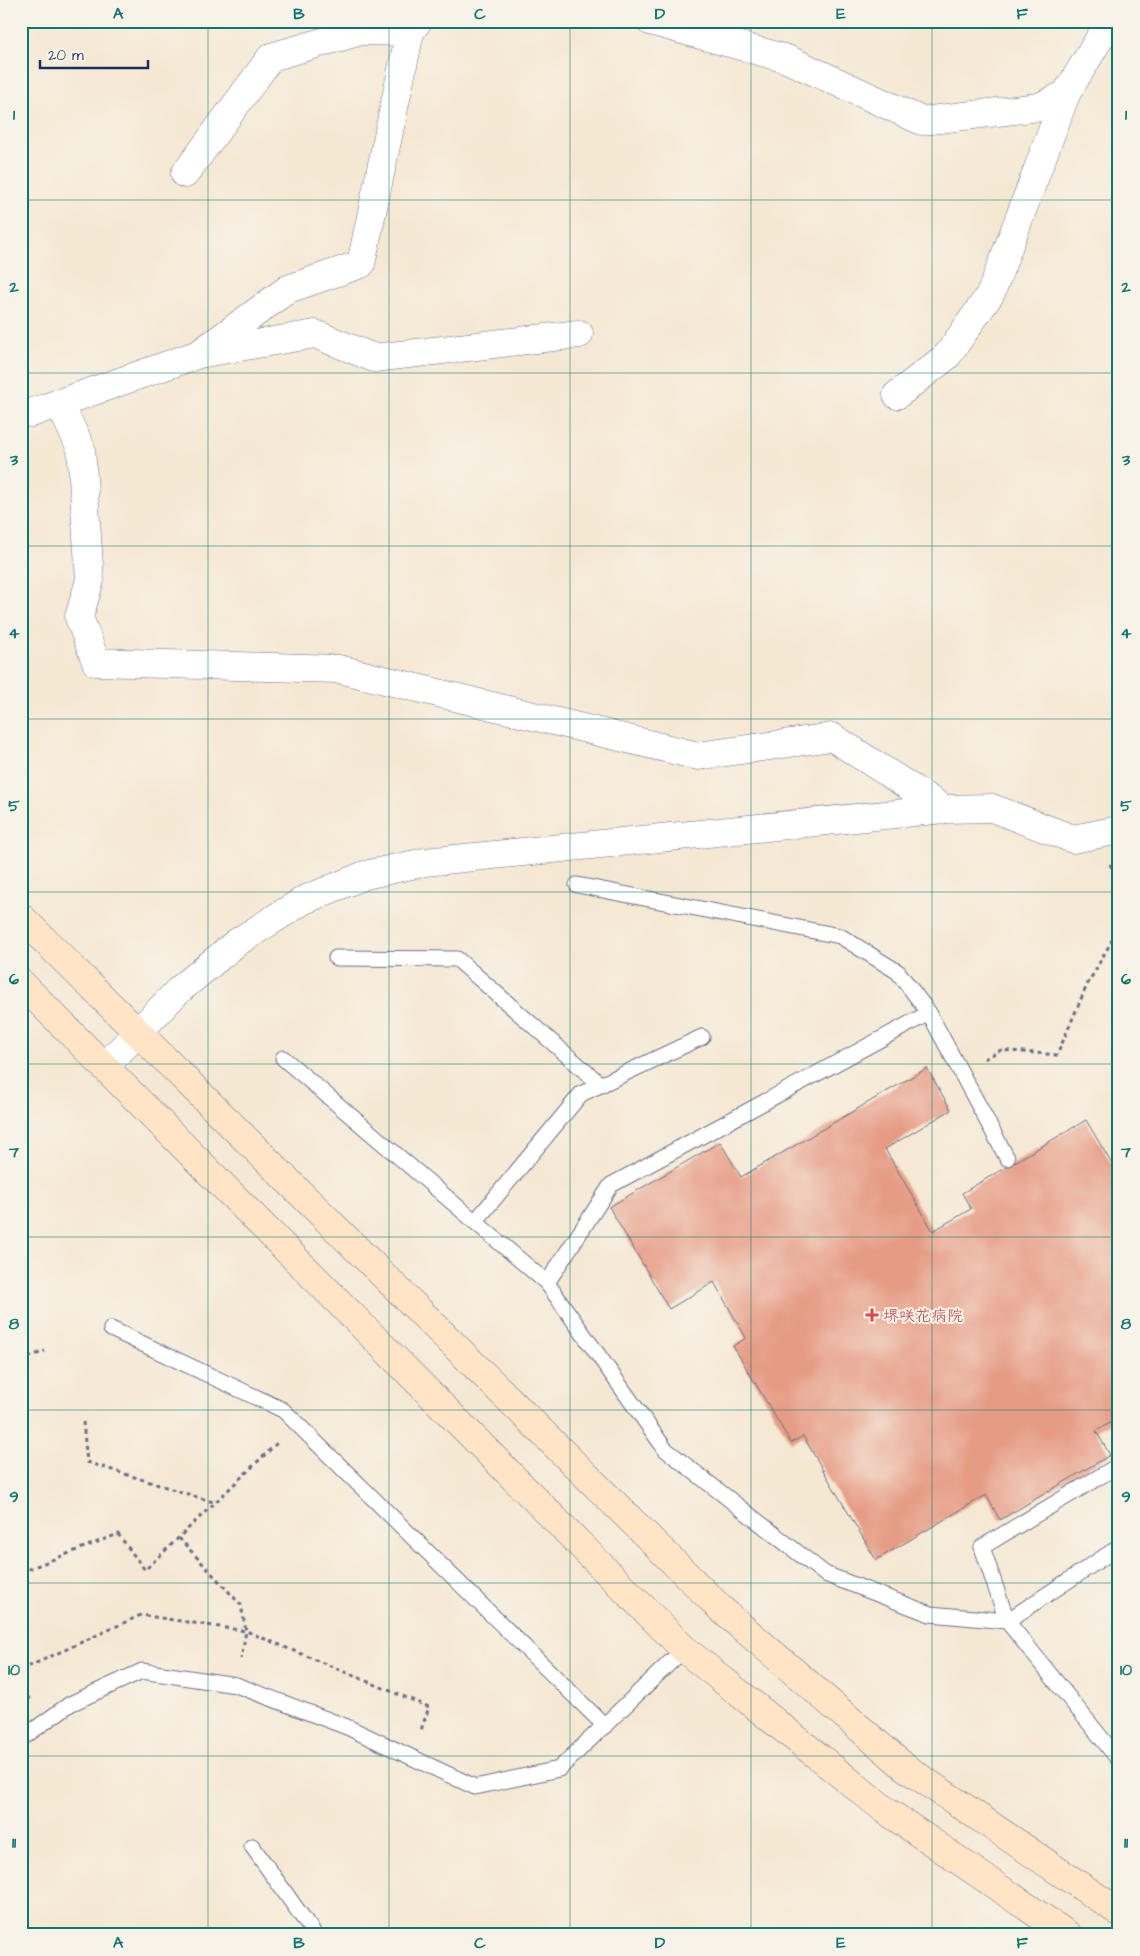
<svg xmlns="http://www.w3.org/2000/svg" width="1140" height="1956" viewBox="0 0 1140 1956" font-family="'Architects Daughter','Klee One',sans-serif">
  <style>
    .building { fill: #e69b84 }
    .lines { fill: none; stroke-linecap: round; stroke-linejoin: round }
    .lane-casing { stroke: #677087; stroke-width: 17 }
    .street-casing { stroke: #677087; stroke-width: 29 }
    .secondary-casing { stroke: #677087; stroke-width: 29 }
    .path { stroke: #677087; stroke-width: 3; stroke-dasharray: 4 4; stroke-linecap: butt }
    .lane { stroke: #fff; stroke-width: 15 }
    .street { stroke: #fff; stroke-width: 28 }
    .secondary { stroke: #ffe4c6; stroke-width: 28 }
    .grid { fill: none; stroke: #0f766e; stroke-width: 1; stroke-opacity: 0.55 }
    .health-dot { fill: #e0444e; stroke: #f7f3e8; stroke-width: 2 }
    .labels { text-anchor: middle; stroke-width: 4; stroke-linejoin: round; paint-order: stroke }
    .health-label { font-size: 16px; fill: #be3a42; stroke: #f7f3e8; text-anchor: start }
    .neatline { fill: none; stroke: #0f766e; stroke-width: 2 }
    .grid-label { font-size: 16px; text-anchor: middle; font-weight: bold; fill: #0f766e }
  </style>
  <rect width="100%" height="100%" fill="#f7f3e8"/>
  <filter id="ink" filterUnits="userSpaceOnUse"><feTurbulence type="fractalNoise" baseFrequency=".02" numOctaves="2"/><feDisplacementMap in="SourceGraphic" scale="10" xChannelSelector="R" yChannelSelector="G"/><feConvolveMatrix kernelMatrix="1 2 1 2 8 2 1 2 1" color-interpolation-filters="sRGB"/></filter>
  <filter id="wash" filterUnits="userSpaceOnUse"><feTurbulence type="fractalNoise" baseFrequency=".0096" numOctaves="4" result="noise"/><feDisplacementMap in="SourceGraphic" scale="20" xChannelSelector="R" yChannelSelector="G"/><feGaussianBlur stdDeviation="1.12" result="paint"/><feColorMatrix in="noise" values="0 0 0 0 0 0 0 0 0 0 0 0 0 0 0 0 0 1.4 0 .05"/><feComposite in="paint" operator="in"/></filter>
  <g filter="url(#wash)">
    <rect width="100%" height="100%" fill="#f5e8d3"/>
    <g id="blocks">
      <polygon class="building" points="927,1068 951,1110 885,1149 933,1231 971,1209 962,1193 1086,1120 1119,1176 1119,1418 1096,1431 1110,1455 1000,1520 986,1495 876,1560 803,1436 791,1443 733,1346 746,1338 714,1282 669,1309 609,1207 720,1142 741,1177"/>
    </g>
  </g>
  <g filter="url(#ink)">
    <use href="#blocks" fill-opacity="0" stroke="#677087" stroke-width="1"/>
    <g class="lines">
      <g class="lane-casing">
        <g id="lane">
          <polyline points="577,885 840,936 898,972 929,1013 1007,1158"/>
          <polyline points="336,958 457,959 601,1085"/>
          <polyline points="283,1058 547,1283 665,1449 825,1574 930,1614 1007,1621 1119,1547"/>
          <polyline points="475,1222 581,1094 702,1037"/>
          <polyline points="547,1283 611,1185 929,1013"/>
          <polyline points="111,1329 283,1410 605,1726"/>
          <polyline points="1119,1465 982,1547 1007,1621 1119,1760"/>
          <polyline points="21,1739 70,1704 142,1671 236,1685 347,1727 475,1787 559,1769 684,1649"/>
          <polyline points="252,1846 313,1932 308,1935"/>
        </g>
      </g>
      <g class="street-casing">
        <g id="street">
          <polyline points="650,21 787,59 922,121 1039,107 1066,94 1110,21"/>
          <polyline points="185,174 271,57 361,31 410,32"/>
          <polyline points="205,353 315,334 374,358 579,334"/>
          <polyline points="897,395 947,356 991,293 1066,94"/>
          <polyline points="59,403 81,448 90,580 79,617 96,662 339,669 698,756 832,737 944,809"/>
          <polyline points="21,411 31,413 199,354 288,289 361,264 410,32 418,21"/>
          <polyline points="105,1066 178,991 236,943 304,900 365,875 425,862 944,809 992,808 1073,839 1119,830"/>
        </g>
      </g>
      <g class="secondary-casing">
        <g id="secondary">
          <polyline points="21,917 722,1610 906,1768 1119,1912"/>
          <polyline points="21,983 684,1649 885,1810 1068,1935"/>
        </g>
      </g>
      <g class="path">
        <polyline points="1110,864 1119,885"/>
        <polyline points="984,1059 1001,1050 1057,1055 1087,985 1119,928"/>
        <polyline points="21,1360 45,1351"/>
        <polyline points="83,1422 87,1462 216,1503"/>
        <polyline points="179,1538 241,1605 246,1631 241,1659"/>
        <polyline points="21,1572 118,1534 145,1570 278,1442"/>
        <polyline points="21,1670 141,1615 246,1631 429,1707 420,1733"/>
        <polyline points="21,1683 30,1700"/>
      </g>
      <use href="#lane" class="lane"/>
      <use href="#street" class="street"/>
      <use href="#secondary" class="secondary"/>
    </g>
  </g>
  <path class="grid" d="M208 21V1935M389 21V1935M570 21V1935M751 21V1935M932 21V1935M21 200H1119M21 373H1119M21 546H1119M21 719H1119M21 892H1119M21 1064H1119M21 1237H1119M21 1410H1119M21 1583H1119M21 1756H1119"/>
  <path class="health-dot" d="M869.5 1307.5h5v5h5v5h-5v5h-5v-5h-5v-5h5z"/>
  <g class="labels">
    <g class="health-label">
      <text x="883" y="1321">堺咲花病院</text>
    </g>
  </g>
  <rect width="1140" height="1956" fill="none" stroke="#f7f3e8" stroke-width="55"/>
  <path d="M40 60v8h108v-8" fill="none" stroke="#1b2f5e" stroke-width="2.5"/>
  <text x="48" y="60" font-size="15" fill="#1b2f5e" stroke="#f7f3e8" stroke-width="4" paint-order="stroke">20 m</text>
  <rect x="28" y="28" width="1084" height="1900" class="neatline"/>
  <g class="grid-label">
    <text x="118" y="19">A</text>
    <text x="299" y="19">B</text>
    <text x="480" y="19">C</text>
    <text x="660" y="19">D</text>
    <text x="841" y="19">E</text>
    <text x="1022" y="19">F</text>
    <text x="14" y="120">1</text>
    <text x="1126" y="120">1</text>
    <text x="14" y="292">2</text>
    <text x="1126" y="292">2</text>
    <text x="14" y="465">3</text>
    <text x="1126" y="465">3</text>
    <text x="14" y="638">4</text>
    <text x="1126" y="638">4</text>
    <text x="14" y="811">5</text>
    <text x="1126" y="811">5</text>
    <text x="14" y="984">6</text>
    <text x="1126" y="984">6</text>
    <text x="14" y="1157">7</text>
    <text x="1126" y="1157">7</text>
    <text x="14" y="1329">8</text>
    <text x="1126" y="1329">8</text>
    <text x="14" y="1502">9</text>
    <text x="1126" y="1502">9</text>
    <text x="14" y="1675">10</text>
    <text x="1126" y="1675">10</text>
    <text x="14" y="1848">11</text>
    <text x="1126" y="1848">11</text>
    <text x="118" y="1948">A</text>
    <text x="299" y="1948">B</text>
    <text x="480" y="1948">C</text>
    <text x="660" y="1948">D</text>
    <text x="841" y="1948">E</text>
    <text x="1022" y="1948">F</text>
  </g>
</svg>
